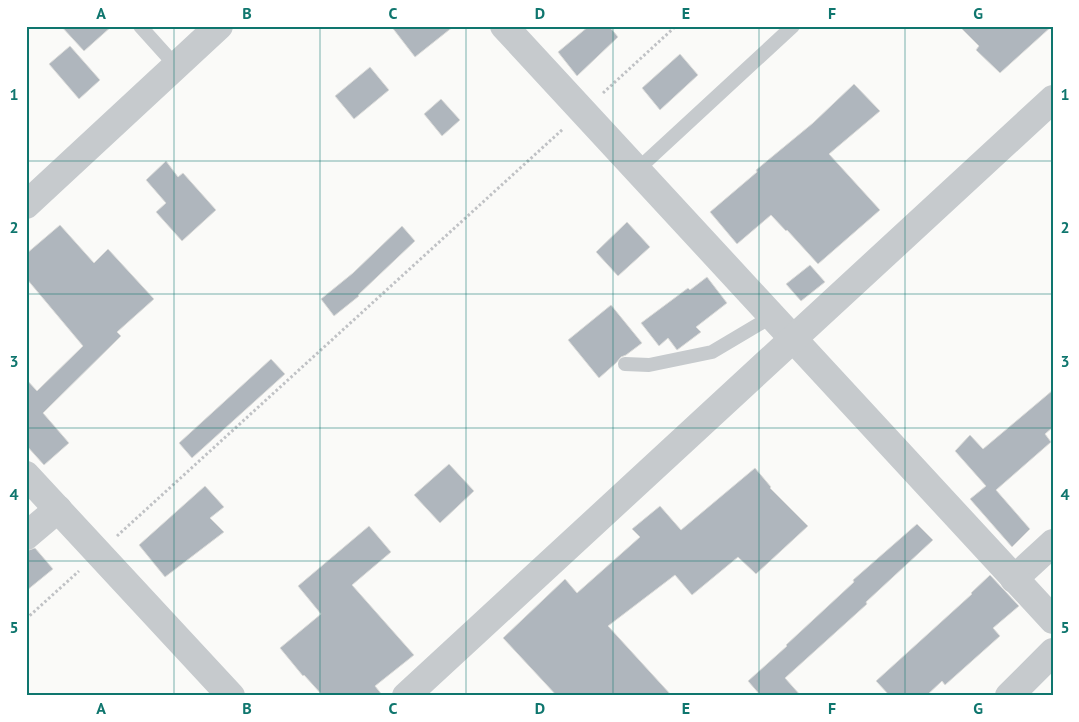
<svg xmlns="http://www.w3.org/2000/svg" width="1079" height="722" viewBox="0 0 1079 722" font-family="'PT Sans',sans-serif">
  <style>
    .building { fill: #afb6bd; stroke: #dcdcda }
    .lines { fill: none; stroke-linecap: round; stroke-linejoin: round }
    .path { stroke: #c0c2c5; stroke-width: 3; stroke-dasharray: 2.5 2.5; stroke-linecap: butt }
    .service { stroke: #c6cacd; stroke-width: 14 }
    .minor { stroke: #c6cacd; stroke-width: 28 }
    .tertiary { stroke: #c6cacd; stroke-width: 28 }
    .grid { fill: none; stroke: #0f766e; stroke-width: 1; stroke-opacity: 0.55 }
    .neatline { fill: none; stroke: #0f766e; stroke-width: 2 }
    .grid-label { font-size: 16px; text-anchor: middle; font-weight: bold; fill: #0f766e }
  </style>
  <rect width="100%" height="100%" fill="#fafaf8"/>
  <g class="building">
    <polygon points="61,26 112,26 84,51"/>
    <polygon points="391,26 454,26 415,57"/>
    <polygon points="589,26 609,26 618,37 577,76 558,52"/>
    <polygon points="959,26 1052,26 1000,73 976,50 979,46"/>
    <polygon points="70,46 100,80 79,99 49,64"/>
    <polygon points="680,54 698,75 660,110 642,88"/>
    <polygon points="370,67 389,90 354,119 335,96"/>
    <polygon points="854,84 880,111 829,154 880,210 818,264 787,230 786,231 771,215 737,244 710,212 757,172 756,170 813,123"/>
    <polygon points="441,99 460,120 442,136 424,114"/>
    <polygon points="166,161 178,177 183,173 216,210 182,241 156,212 166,203 146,180"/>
    <polygon points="627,222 650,247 618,276 596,252"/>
    <polygon points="60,225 94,263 108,249 154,299 117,332 121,336 43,413 69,443 44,465 26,445 26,379 37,391 83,346 26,278 26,254"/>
    <polygon points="402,226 415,241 358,295 359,296 334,316 321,299 353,273"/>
    <polygon points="810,265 825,282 801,301 786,284"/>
    <polygon points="707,277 727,303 696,327 701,332 677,350 668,338 659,346 641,323 688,288 690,290"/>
    <polygon points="611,305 642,343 626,355 621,357 616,363 599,378 568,340"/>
    <polygon points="271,359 285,374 192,458 179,443"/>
    <polygon points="1053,390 1053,427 1045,434 1051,442 996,490 1030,529 1012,547 970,499 986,486 955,451 970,435 983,449"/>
    <polygon points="449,464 474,491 440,523 414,495"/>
    <polygon points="755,468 771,487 770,488 808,526 756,574 738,557 692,595 675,575 608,626 672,696 557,696 503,638 565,579 577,593 640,537 632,529 660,506 681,530"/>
    <polygon points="205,486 224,507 210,518 224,532 165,577 139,545"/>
    <polygon points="917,524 933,540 866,602 867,604 785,678 801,696 761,696 748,681 787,646 786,645 854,582 853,580"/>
    <polygon points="369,526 391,552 352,585 414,655 375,686 383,696 323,696 304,675 303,676 280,648 321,614 298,586"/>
    <polygon points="35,548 53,569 26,591 26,551"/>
    <polygon points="990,575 1019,606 993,628 1000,636 945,685 942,681 926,696 890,696 876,681 972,594 971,593"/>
  </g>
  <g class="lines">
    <g class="path">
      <polyline points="603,93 676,26"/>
      <polyline points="117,536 563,129"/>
      <polyline points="26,619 79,571"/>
    </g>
    <g class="service">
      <polyline points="140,26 176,66"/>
      <polyline points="637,170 793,26"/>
      <polyline points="625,364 649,365 712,352 771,317"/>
    </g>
    <g class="minor">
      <polyline points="26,536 58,509"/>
      <polyline points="1014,579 1053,543"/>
      <polyline points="1009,696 1053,652"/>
    </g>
    <g class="tertiary">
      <polyline points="504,26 1053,620"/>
      <polyline points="26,205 219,26"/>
      <polyline points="26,475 231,696"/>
      <polyline points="406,696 1053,99"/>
    </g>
  </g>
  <path class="grid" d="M174 26V696M320 26V696M466 26V696M613 26V696M759 26V696M905 26V696M26 161H1053M26 294H1053M26 428H1053M26 561H1053"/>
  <rect width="1079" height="722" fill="none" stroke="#ffffff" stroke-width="55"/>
  <rect x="28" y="28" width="1024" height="666" class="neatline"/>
  <g class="grid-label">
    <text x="101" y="19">A</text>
    <text x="247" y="19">B</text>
    <text x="393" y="19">C</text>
    <text x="540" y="19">D</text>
    <text x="686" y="19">E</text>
    <text x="832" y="19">F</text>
    <text x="978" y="19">G</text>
    <text x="14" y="100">1</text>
    <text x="1065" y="100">1</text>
    <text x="14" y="233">2</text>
    <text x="1065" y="233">2</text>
    <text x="14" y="367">3</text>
    <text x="1065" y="367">3</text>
    <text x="14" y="500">4</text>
    <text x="1065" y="500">4</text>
    <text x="14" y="633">5</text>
    <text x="1065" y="633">5</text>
    <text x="101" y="714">A</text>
    <text x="247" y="714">B</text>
    <text x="393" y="714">C</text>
    <text x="540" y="714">D</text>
    <text x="686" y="714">E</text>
    <text x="832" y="714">F</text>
    <text x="978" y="714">G</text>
  </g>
</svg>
